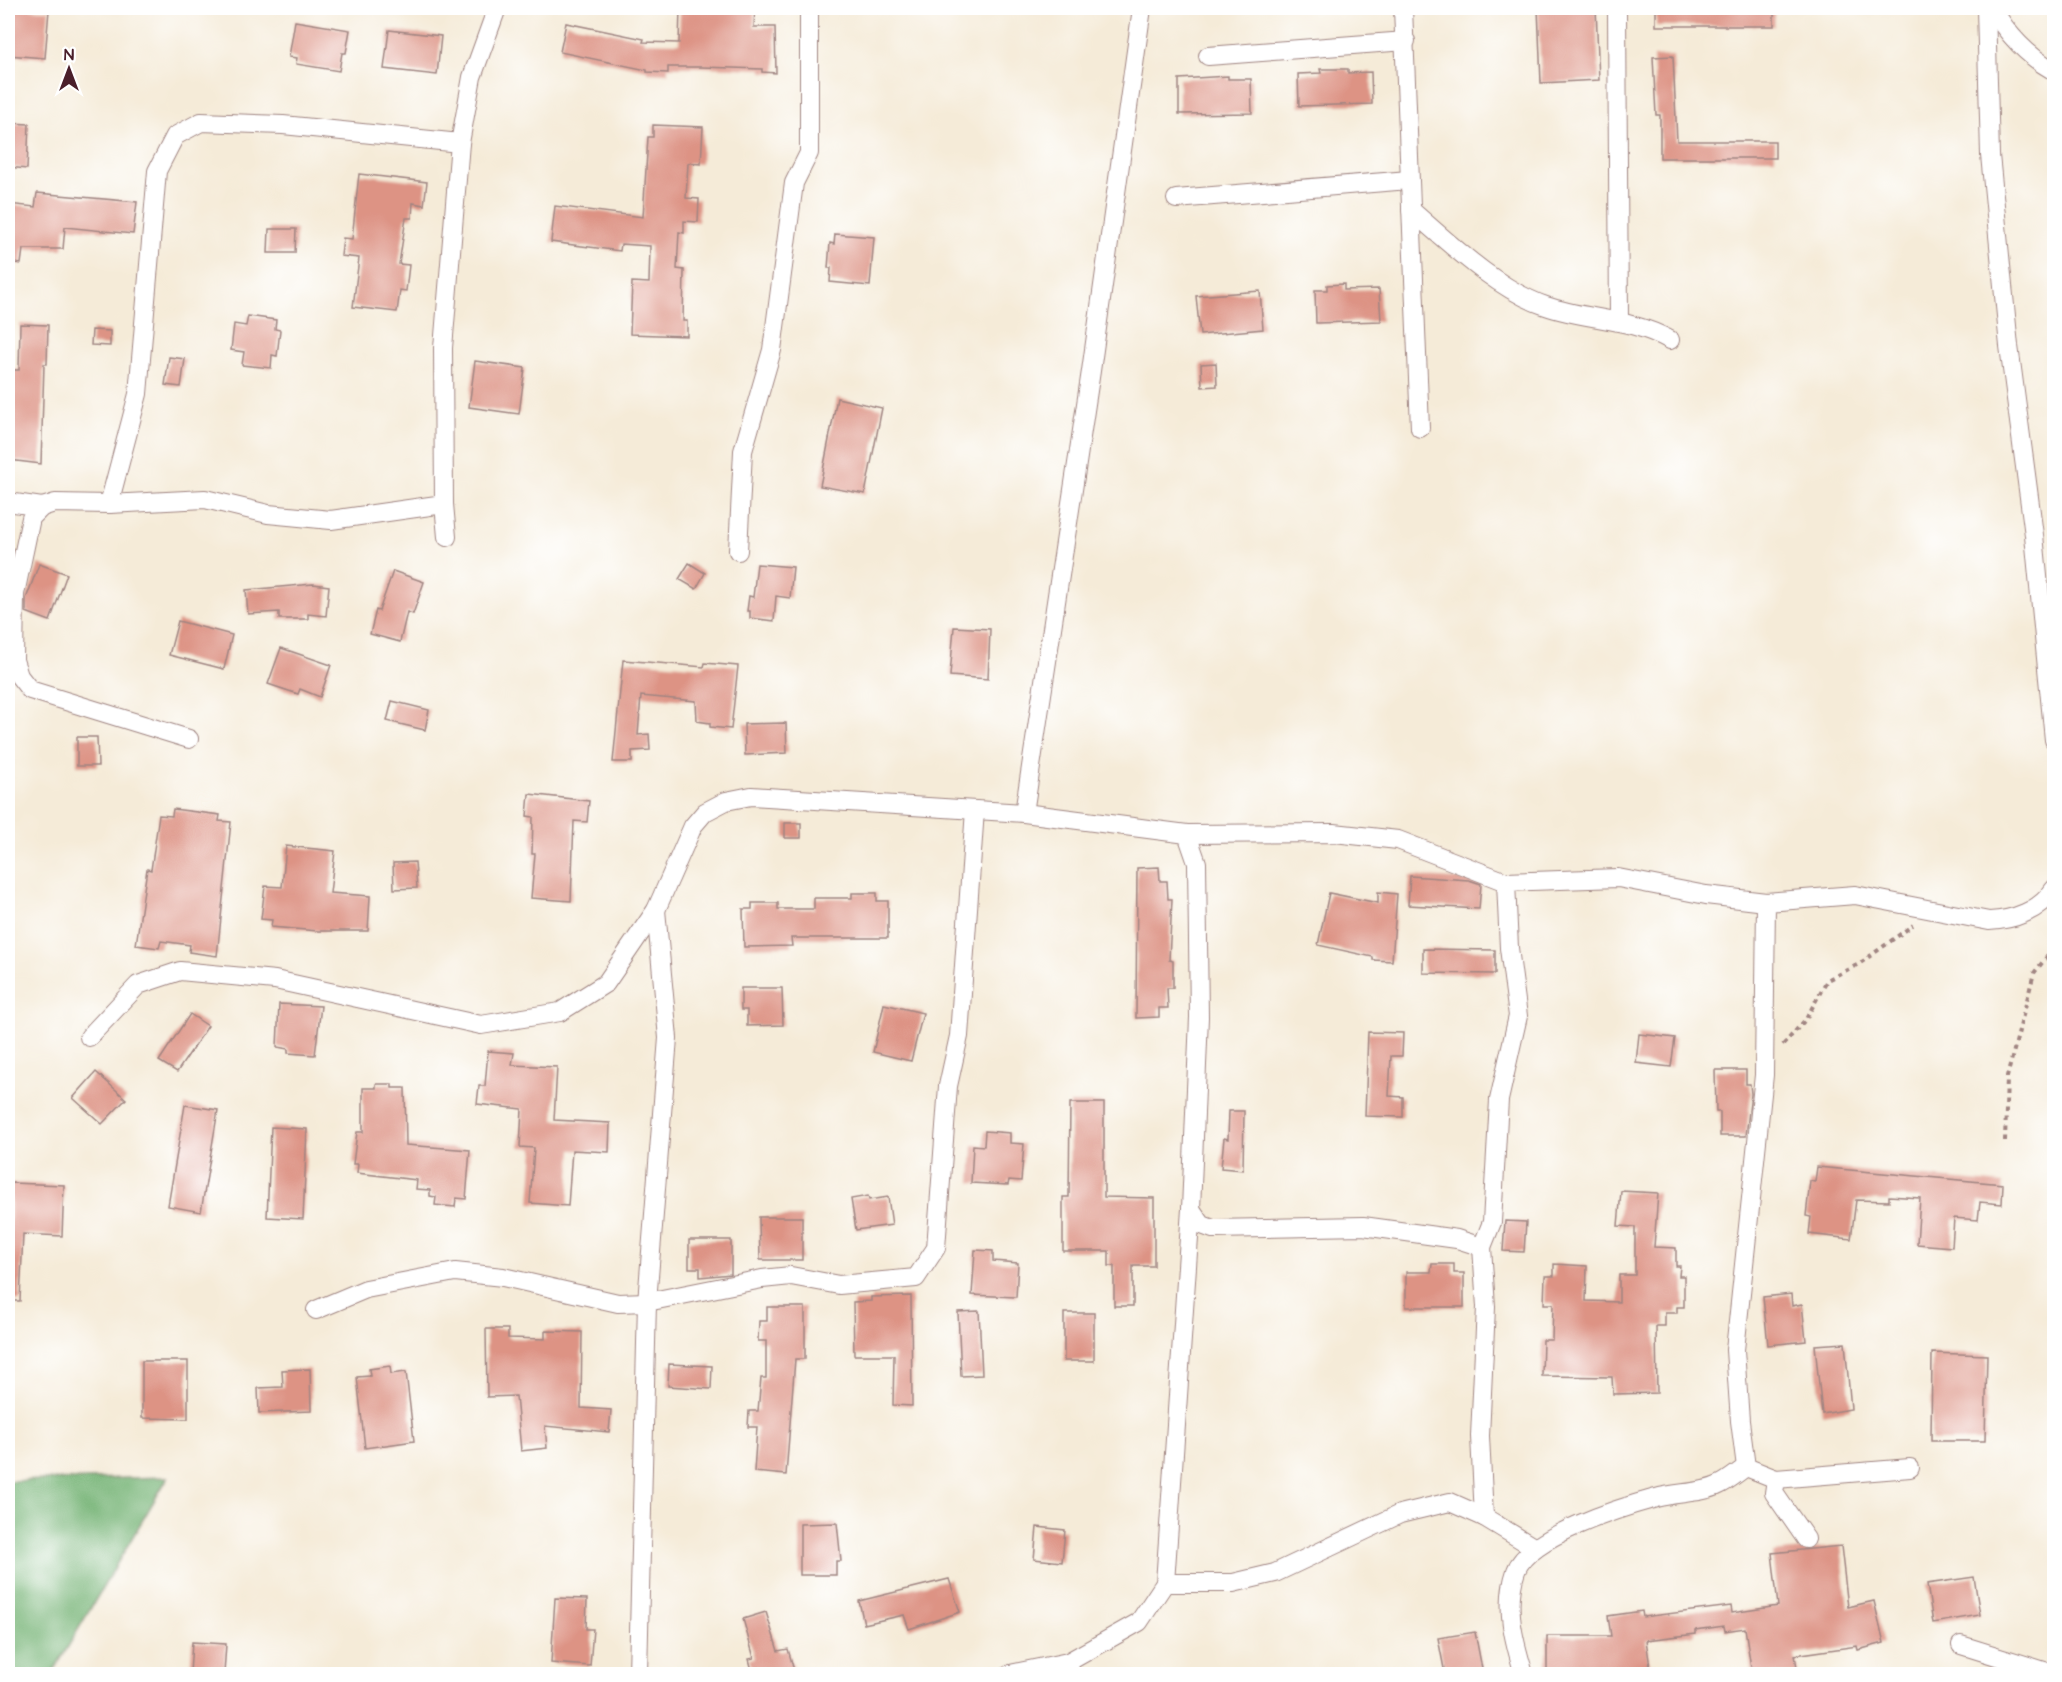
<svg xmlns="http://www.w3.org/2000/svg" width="2062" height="1682" viewBox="0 0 2062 1682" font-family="'Architects Daughter',sans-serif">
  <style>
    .forest { fill: #73b273; stroke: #5e684f; stroke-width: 1.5 }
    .building { fill: #dd9384 }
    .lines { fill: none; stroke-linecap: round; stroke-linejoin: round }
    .minor-casing { stroke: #a08582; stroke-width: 20 }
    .path { stroke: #a08582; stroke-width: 4; stroke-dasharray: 4.5 4.5; stroke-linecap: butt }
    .minor { stroke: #fff; stroke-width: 18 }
  </style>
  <rect width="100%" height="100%" fill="#fff"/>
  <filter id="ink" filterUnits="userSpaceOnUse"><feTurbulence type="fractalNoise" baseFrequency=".0167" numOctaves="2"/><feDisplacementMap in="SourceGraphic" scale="12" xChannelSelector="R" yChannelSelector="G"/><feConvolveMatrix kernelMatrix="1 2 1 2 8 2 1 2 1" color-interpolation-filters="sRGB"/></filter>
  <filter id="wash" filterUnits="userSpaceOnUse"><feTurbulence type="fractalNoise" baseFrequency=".008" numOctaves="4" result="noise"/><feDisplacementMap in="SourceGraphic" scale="24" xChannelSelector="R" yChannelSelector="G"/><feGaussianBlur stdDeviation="1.35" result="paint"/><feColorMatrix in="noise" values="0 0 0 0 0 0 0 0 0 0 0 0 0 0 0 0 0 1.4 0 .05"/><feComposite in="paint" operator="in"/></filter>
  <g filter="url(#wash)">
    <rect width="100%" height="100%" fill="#f5ebd8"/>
    <polygon class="forest" points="168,1477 52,1674 8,1674 8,1481"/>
    <g id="blocks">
      <g class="building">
        <polygon points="14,8 49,10 45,58 8,55 9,19 13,19"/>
        <polygon points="680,8 755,8 754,27 775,27 776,73 762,72 762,69 702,67 668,67 668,73 647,72 647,70 560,52 566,23 644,39 643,42 679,43"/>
        <polygon points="1538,8 1596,8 1599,80 1541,83"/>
        <rect x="1656" y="8" width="118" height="18"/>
        <polygon points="295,21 350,30 346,53 342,53 339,71 296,64 297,58 289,57"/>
        <polygon points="389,30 441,36 437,75 384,69"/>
        <polygon points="1673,56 1677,141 1775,141 1775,158 1660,158 1660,115 1656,115 1653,57"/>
        <polygon points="1320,69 1348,69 1348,73 1371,72 1372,104 1299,106 1298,74 1321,73"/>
        <polygon points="1228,76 1228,79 1251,79 1252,113 1179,114 1179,79"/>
        <polygon points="8,123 29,124 27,169 8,167"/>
        <polygon points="653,125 703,127 701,164 688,163 686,198 699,199 698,222 684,221 684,233 679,232 677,269 684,270 683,321 687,321 687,336 630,334 632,282 649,283 650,246 621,244 620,251 551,242 555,206 643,217 648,137 653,137"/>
        <polygon points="359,174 427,182 424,205 413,203 412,218 406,218 399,264 409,265 406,291 400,290 397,312 353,307 359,258 341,256 343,238 352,239"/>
        <polygon points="37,193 137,202 133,234 65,227 63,249 23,249 21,264 8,262 8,204 35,207"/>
        <polygon points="269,229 296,229 295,253 268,253"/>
        <polygon points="835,234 874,237 870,286 830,282 831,268 828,268 830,243 834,244"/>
        <polygon points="1344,284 1344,290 1379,289 1381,321 1316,323 1315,290 1327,290 1327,285"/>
        <polygon points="1260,291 1263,329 1200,335 1196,296"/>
        <polygon points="248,316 276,320 275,329 280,330 277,356 272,355 271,368 242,365 244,352 231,350 234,324 246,326"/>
        <polygon points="20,324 48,325 47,364 44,364 41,464 9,460 12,370 19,370"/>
        <polygon points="92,330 110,331 110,346 91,345"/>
        <polygon points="169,357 185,359 181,387 165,385"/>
        <polygon points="475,361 525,368 519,414 469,407"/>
        <polygon points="1216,363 1217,386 1202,387 1201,364"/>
        <polygon points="837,398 882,408 865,494 820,486"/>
        <polygon points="689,563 705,573 696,589 679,579"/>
        <polygon points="39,564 67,574 50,621 26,612 26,599"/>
        <polygon points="757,564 793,567 790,598 776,596 774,621 750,618 750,611 747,611 749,596 753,597"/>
        <polygon points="393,571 424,582 413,614 407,612 400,642 370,634 376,610 379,611"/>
        <polygon points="313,584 329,586 326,616 308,614 308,619 279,619 279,612 248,614 246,590"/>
        <polygon points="178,621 232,635 224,669 169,655"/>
        <polygon points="954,627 990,629 988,679 950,676"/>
        <polygon points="281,648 331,665 320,697 300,689 298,694 268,684"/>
        <polygon points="623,660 704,667 705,663 738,666 731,729 710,727 710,723 697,721 696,701 641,696 638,735 649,734 650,750 632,751 632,762 613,762"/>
        <polygon points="392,701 429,710 425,730 387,721"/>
        <polygon points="786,723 787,753 745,755 744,724"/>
        <polygon points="77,737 97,737 98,766 77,766"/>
        <polygon points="529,794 589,801 587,822 574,821 571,901 531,898 535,854 532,854 533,817 527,816"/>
        <polygon points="173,809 220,815 219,821 231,822 217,956 189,952 190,945 161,941 159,948 136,945 147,869 151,870 159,815 172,816"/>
        <rect x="785" y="823" width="16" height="15"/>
        <polygon points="286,846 335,851 330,893 370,896 368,931 318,931 271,927 272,920 261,919 265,886 282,887"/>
        <polygon points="415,862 417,888 394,889 393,863"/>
        <polygon points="1159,867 1160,881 1167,881 1168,899 1172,899 1169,960 1173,961 1173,988 1167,988 1168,1008 1159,1008 1159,1017 1136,1018 1137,868"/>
        <polygon points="1410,876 1469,880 1481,884 1479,909 1408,905"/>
        <polygon points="1378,892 1397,894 1392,961 1373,960 1373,957 1318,945 1329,893 1378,903"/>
        <polygon points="852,893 877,893 877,901 888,901 888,938 791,938 792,946 744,947 743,909 752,909 752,903 778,903 778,909 814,909 814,898 852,898"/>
        <polygon points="1423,949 1495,950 1495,974 1423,973"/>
        <polygon points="741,988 782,988 783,1025 747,1026 747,1010 741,1010"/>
        <polygon points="279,1004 321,1006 315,1055 288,1053 288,1049 277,1047"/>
        <polygon points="884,1004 923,1013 911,1061 873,1052"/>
        <polygon points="190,1014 208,1026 177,1072 159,1061"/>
        <polygon points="1368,1032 1403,1033 1402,1056 1391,1056 1389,1096 1403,1097 1403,1117 1365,1116"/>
        <polygon points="1639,1034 1675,1038 1671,1067 1636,1063"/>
        <polygon points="488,1051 514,1053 512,1065 557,1067 554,1120 610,1123 609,1152 572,1150 568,1206 530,1203 534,1148 520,1147 522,1109 477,1104 479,1086 485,1086"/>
        <polygon points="1715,1070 1746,1070 1746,1084 1750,1084 1751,1094 1746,1136 1720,1136 1720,1112 1716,1112"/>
        <polygon points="96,1072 126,1099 102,1124 73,1098"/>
        <polygon points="376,1084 392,1084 392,1088 405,1088 406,1145 470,1150 466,1199 456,1198 455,1207 435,1205 436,1197 430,1196 430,1190 416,1189 417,1180 357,1173 358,1164 353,1164 357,1132 363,1132 363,1088 376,1088"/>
        <polygon points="1070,1103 1104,1103 1104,1197 1154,1198 1154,1266 1133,1266 1133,1306 1114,1306 1114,1266 1109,1266 1109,1251 1063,1251 1063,1197 1069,1197"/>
        <polygon points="185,1105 218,1110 201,1212 168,1206"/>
        <polygon points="1229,1111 1244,1111 1243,1170 1221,1168 1224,1138 1228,1139"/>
        <polygon points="271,1127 307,1129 303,1219 267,1217"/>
        <polygon points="985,1131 1010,1133 1010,1143 1024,1144 1021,1181 1009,1180 1008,1185 971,1183 973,1145 984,1146"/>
        <polygon points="1817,1167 2003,1184 2002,1204 1980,1202 1978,1220 1954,1218 1952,1247 1917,1244 1920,1198 1889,1196 1889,1201 1856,1200 1851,1239 1809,1234 1811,1217 1806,1216 1810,1181 1815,1182"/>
        <polygon points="11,1183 64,1185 62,1236 23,1234 20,1301 8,1301"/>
        <polygon points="1621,1191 1658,1193 1654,1247 1676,1248 1676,1266 1680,1266 1679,1276 1684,1276 1684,1307 1677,1307 1677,1313 1665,1313 1665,1326 1656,1326 1657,1393 1613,1394 1612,1377 1542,1376 1543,1340 1552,1340 1553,1304 1544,1304 1545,1276 1554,1276 1554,1264 1587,1266 1586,1301 1619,1302 1619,1275 1635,1275 1635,1227 1618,1226"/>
        <polygon points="868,1196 869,1200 888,1197 892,1225 856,1230 851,1199"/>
        <polygon points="759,1217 802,1217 802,1260 760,1260"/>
        <polygon points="1505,1221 1526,1222 1524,1252 1503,1251"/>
        <polygon points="689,1240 731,1240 731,1274 700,1277 700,1268 689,1268"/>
        <polygon points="975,1250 993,1251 993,1261 1018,1263 1016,1297 972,1295"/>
        <polygon points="1432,1264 1454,1264 1454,1273 1464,1273 1464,1307 1406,1307 1406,1272 1431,1272"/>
        <polygon points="1791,1294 1792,1306 1802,1304 1806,1341 1768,1345 1763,1297"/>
        <polygon points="911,1296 912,1406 893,1405 894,1355 854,1355 853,1302 871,1301 871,1297"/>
        <polygon points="767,1307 805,1307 805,1359 795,1359 786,1475 754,1472 757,1427 748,1427 749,1411 758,1411 761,1378 766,1378 766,1341 758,1341 759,1321 767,1321"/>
        <polygon points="979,1311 982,1375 961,1376 958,1312"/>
        <rect x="1064" y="1313" width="30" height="48"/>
        <polygon points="486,1329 508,1329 508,1338 545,1339 545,1331 582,1332 581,1408 611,1410 609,1432 545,1426 547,1448 521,1451 516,1396 487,1397"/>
        <polygon points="1845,1343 1851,1409 1822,1414 1815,1345"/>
        <polygon points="1932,1353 1987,1355 1985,1441 1931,1441"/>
        <polygon points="142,1361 188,1361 188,1419 142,1418"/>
        <polygon points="669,1364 712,1366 711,1389 668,1386"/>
        <polygon points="390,1366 391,1374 406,1372 414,1441 365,1448 357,1377 370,1376 369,1369"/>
        <polygon points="310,1369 311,1411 259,1413 258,1388 283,1387 282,1370"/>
        <polygon points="837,1523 841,1561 836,1561 836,1575 800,1575 800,1524"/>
        <polygon points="1037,1527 1065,1530 1062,1562 1034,1559"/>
        <polygon points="1841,1546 1848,1607 1874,1601 1884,1643 1858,1650 1857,1646 1795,1655 1798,1674 1752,1674 1745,1628 1725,1631 1724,1626 1696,1630 1696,1634 1646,1640 1650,1667 1646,1667 1648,1674 1547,1674 1547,1636 1611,1636 1608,1616 1642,1611 1643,1617 1731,1606 1732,1613 1778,1606 1772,1553"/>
        <polygon points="1974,1577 1980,1615 1933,1623 1927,1584"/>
        <polygon points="949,1579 960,1612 909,1629 904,1615 864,1624 859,1601"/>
        <polygon points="555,1598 587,1599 586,1629 593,1629 590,1666 551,1663"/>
        <polygon points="766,1612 778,1651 788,1649 795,1674 753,1674 749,1659 754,1658 743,1619"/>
        <polygon points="1475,1632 1483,1674 1445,1674 1438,1638"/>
        <polygon points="192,1642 226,1644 224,1674 190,1674"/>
      </g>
    </g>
  </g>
  <g filter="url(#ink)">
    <use href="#blocks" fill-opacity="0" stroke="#a08582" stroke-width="1.5"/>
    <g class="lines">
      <g class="minor-casing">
        <g id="minor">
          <polyline points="1403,8 1420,428"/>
          <polyline points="1617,8 1619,322"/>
          <polyline points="1986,8 1990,155 2009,346 2034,535 2054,740"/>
          <path d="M1993 8C2006 34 2029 57 2054 71"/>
          <polyline points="1208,56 1406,41"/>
          <polyline points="1176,199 1409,180"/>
          <path d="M1411 210C1449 243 1498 290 1546 306 1587 320 1631 318 1670 340"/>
          <polyline points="8,502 42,507"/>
          <polyline points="109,504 138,394 157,171 175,136 201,122 283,125 460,143"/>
          <polyline points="447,537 444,504 443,348 460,143 472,77 497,8"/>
          <polyline points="738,551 743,451 772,350 794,183 809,153 809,8"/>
          <polyline points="189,739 30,690 19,676 14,660 15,594 31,518 42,507 55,503 109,504 205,499 268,514 331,520 444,504"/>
          <polyline points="1024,813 1091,371 1142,8"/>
          <polyline points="1187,834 1334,833 1398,840 1506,882"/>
          <polyline points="89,1037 138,985 180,971 275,980 481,1025 560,1012 606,983 656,910 693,826 705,812 726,801 751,796 1024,813 1187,834 1197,863 1199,1017 1191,1209 1165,1583 1139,1622 1068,1662 1071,1674"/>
          <polyline points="1191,1209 1202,1225 1213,1229 1363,1226 1457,1239 1482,1247 1486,1307 1480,1436 1484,1517"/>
          <polyline points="1482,1247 1492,1222 1499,1100 1518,1016 1509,948 1506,882 1618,878 1706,895 1766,902"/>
          <polyline points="316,1310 366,1289 455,1272 503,1277 618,1303 647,1302 762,1279 791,1276 839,1285 916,1278 936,1248 948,1086 959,1036 975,810"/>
          <path d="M1910 1468 1776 1479 1746 1467 1740 1421 1735 1350 1764 1075 1766 902 1855 895 1989 921C2013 920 2040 911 2054 889"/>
          <polyline points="1776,1479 1774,1493 1806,1539"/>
          <polyline points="1165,1583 1233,1583 1275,1573 1400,1514 1450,1502 1484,1517 1535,1548"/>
          <polyline points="1961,1645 2054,1674"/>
          <polyline points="638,1674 647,1302 668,1038 656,910"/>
          <polyline points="1010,1674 1068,1662"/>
          <path d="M1524 1674C1514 1641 1504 1606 1516 1571 1528 1536 1623 1507 1656 1498 1676 1492 1701 1494 1719 1485 1728 1481 1737 1473 1746 1467"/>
        </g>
      </g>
      <g class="path">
        <polyline points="1783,1045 1806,1019 1827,980 1859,964 1913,925"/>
        <polyline points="2005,1141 2007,1077 2034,973 2054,948"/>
      </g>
      <use href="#minor" class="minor"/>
    </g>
  </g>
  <rect width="2062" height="1682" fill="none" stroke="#fff" stroke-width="30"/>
  <g transform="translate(69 69)" stroke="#ffffff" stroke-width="4.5" paint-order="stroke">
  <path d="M0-4.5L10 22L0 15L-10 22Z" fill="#4a1f2b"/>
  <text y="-9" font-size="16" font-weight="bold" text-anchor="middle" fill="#4a1f2b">N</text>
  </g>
</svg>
